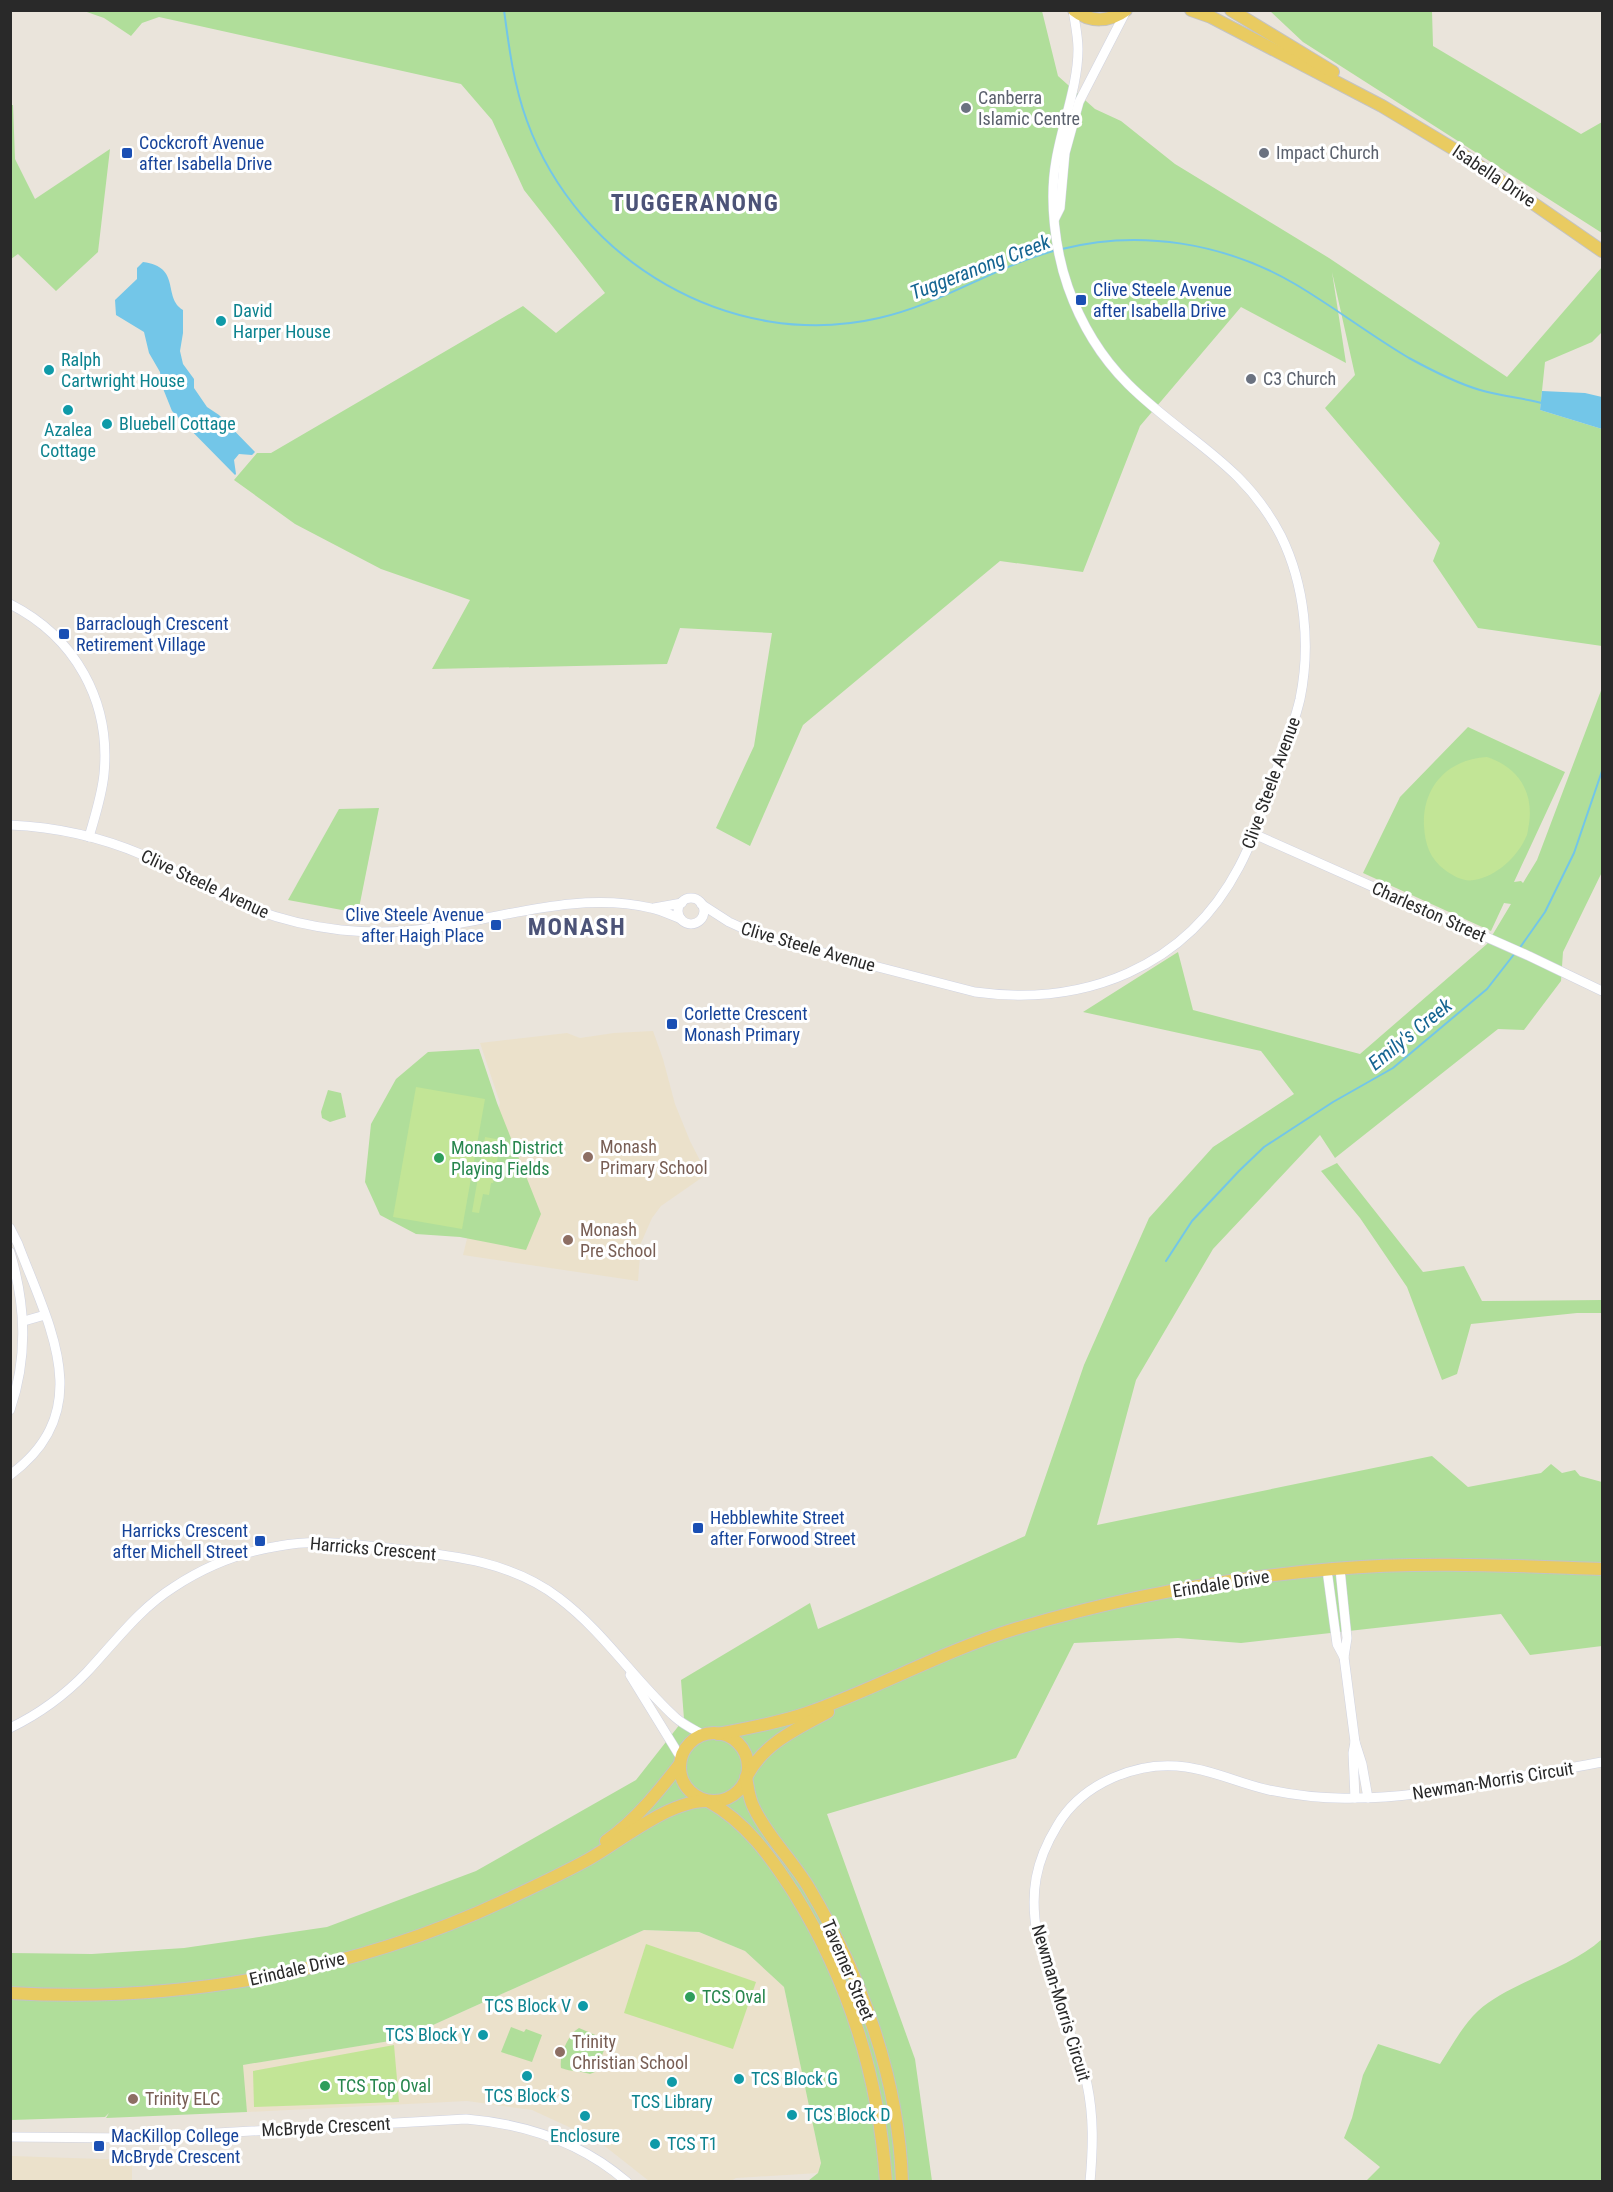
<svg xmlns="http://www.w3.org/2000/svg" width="1613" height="2192" viewBox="0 0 1613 2192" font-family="'Roboto Condensed',sans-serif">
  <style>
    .education { fill: #ebe1cb }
    .green { fill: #b0de9a }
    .pitch { fill: #c2e596 }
    .water { fill: #73c6e8 }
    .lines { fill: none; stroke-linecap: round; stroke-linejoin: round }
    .stream { stroke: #73c6e8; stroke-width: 2 }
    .minor-casing { stroke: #d0d3e1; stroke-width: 10 }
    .major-casing { stroke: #c3c3c3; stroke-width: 14 }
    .minor { stroke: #fff; stroke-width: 9 }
    .major { stroke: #e9cb61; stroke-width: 12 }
    .worship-dot { fill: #6b7280; stroke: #fff; stroke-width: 2 }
    .transit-dot { fill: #1a4fb4; stroke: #fff; stroke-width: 2 }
    .culture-dot { fill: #0f9aa8; stroke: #fff; stroke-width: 2 }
    .education-dot { fill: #8d6e63; stroke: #fff; stroke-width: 2 }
    .leisure-dot { fill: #2e9e5b; stroke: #fff; stroke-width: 2 }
    .labels { text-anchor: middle; stroke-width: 6; stroke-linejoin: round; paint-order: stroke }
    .worship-label { font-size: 18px; fill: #5b616d; stroke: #fff; text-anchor: start }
    .transit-label { font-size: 18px; fill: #164399; stroke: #fff; text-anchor: start }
    .street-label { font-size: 18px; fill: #292929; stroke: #fff }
    .culture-label { font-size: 18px; fill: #0d838f; stroke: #fff; text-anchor: start }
    .education-label { font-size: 18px; fill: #785e54; stroke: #fff; text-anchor: start }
    .leisure-label { font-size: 18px; fill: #27864d; stroke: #fff; text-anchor: start }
    .water-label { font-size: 20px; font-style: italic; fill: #146491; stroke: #fff }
    .district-label { font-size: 24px; font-weight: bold; letter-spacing: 1.5px; fill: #4c5377; stroke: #fff }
  </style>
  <rect width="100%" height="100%" fill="#eae4db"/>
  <g class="education">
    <polygon points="653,1031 663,1059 675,1104 690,1141 707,1174 661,1206 652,1218 641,1243 638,1281 463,1255 500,1103 480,1043 567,1033 580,1038 614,1033"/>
    <polygon points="644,1930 699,1932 745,1951 784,1987 821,2163 818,2173 736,2178 729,2182 649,2181 597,2140 532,2110 467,2101 247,2112 242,2065 402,2039"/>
    <polygon points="11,2156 132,2160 132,2181 11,2181"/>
  </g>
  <g class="green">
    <polygon points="84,11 1042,11 1058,76 1095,109 1121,121 1175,164 1329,258 1507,377 1602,267 1602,332 1592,342 1545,362 1540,410 1602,429 1602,646 1478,628 1433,561 1440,543 1325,408 1355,375 1332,272 1346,363 1241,307 1140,426 1083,572 1000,561 803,725 750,846 716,828 754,746 772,633 680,628 667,664 432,669 470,600 381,569 295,524 234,480 257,453 271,453 523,306 556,333 605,293 524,190 492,120 461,84 159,17 142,23 131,36 104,18"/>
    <polygon points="1270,11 1432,11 1433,46 1581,134 1602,122 1602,233 1303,42"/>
    <polygon points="11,105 13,105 15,159 35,199 110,149 98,252 56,291 18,254 11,259"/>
    <polygon points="1602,688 1602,872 1563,952 1561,981 1524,1030 1498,1029 1335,1158 1320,1135 1213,1249 1136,1380 1097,1525 1432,1456 1468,1487 1541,1473 1551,1464 1562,1473 1575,1470 1580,1476 1602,1482 1602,1646 1530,1655 1501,1614 1241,1643 1178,1638 1074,1643 1016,1758 827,1814 915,2059 932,2181 808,2181 818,2173 821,2163 784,1987 745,1951 699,1932 644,1930 402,2039 243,2065 247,2112 106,2118 109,2113 105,2117 11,2120 10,1953 92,1954 184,1948 327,1927 476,1871 636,1780 684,1719 681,1680 810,1603 818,1629 1025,1536 1084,1365 1149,1218 1213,1147 1294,1094 1261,1051 1083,1012 1178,952 1193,1010 1360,1054 1487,944 1511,904 1504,903 1491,931 1363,873 1400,797 1468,727 1565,772 1514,882 1521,881 1523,883 1537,860"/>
    <polygon points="379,808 358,913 288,900 339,809"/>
    <polygon points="479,1049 497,1103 541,1214 526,1250 460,1237 416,1234 380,1215 365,1182 371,1124 396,1079 428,1052"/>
    <polygon points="328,1090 341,1093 346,1117 330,1122 322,1118 321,1112"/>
    <polygon points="1337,1163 1423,1272 1464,1266 1482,1301 1602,1300 1602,1313 1577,1313 1471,1324 1457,1374 1442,1380 1407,1287 1360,1218 1321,1171"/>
    <path d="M1602 1939V2181H1366L1380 2167 1344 2138 1352 2118 1363 2075 1378 2044 1440 2064C1452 2046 1462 2026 1478 2011 1512 1981 1570 1969 1602 1939Z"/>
    <polygon points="511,2027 524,2032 526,2029 542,2035 532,2062 501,2052"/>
    <path d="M579 2028 600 2037 605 2048 595 2072 590 2074C580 2071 572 2072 561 2068 559 2056 568 2034 579 2028Z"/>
  </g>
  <g class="pitch">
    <path d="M1487 757C1518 767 1534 792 1529 824 1528 828 1528 834 1526 837 1518 856 1496 877 1474 880 1464 882 1453 876 1445 870 1430 859 1425 844 1424 826 1422 787 1448 759 1487 757Z"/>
    <polygon points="416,1087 485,1099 462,1229 393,1217"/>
    <polygon points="485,1137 501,1140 493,1183 491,1183 489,1195 483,1194 479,1213 472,1212"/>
    <polygon points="646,1944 756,1982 733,2049 624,2013"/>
    <polygon points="394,2045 399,2102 254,2107 253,2071"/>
  </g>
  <g class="water">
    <path d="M143 262C182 267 162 297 183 310V333L180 351 183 364 194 379V388L207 407 219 415 255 452 252 455 239 454 234 460 236 474 235 475 172 411 162 386 160 372 149 353 144 332 116 315 115 300 137 279V268Z"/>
    <polygon points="1542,391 1585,393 1602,397 1602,429 1540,410"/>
  </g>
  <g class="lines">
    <g class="stream">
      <path d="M504 10C509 48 514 86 527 121 578 262 732 352 879 318 942 304 995 266 1057 250"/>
      <path d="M1062 249C1140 229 1225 243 1295 284 1334 307 1370 335 1409 358 1431 370 1456 383 1480 390 1500 396 1522 398 1542 403"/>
      <polyline points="1519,949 1545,912 1574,853 1602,771"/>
      <polyline points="1166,1261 1192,1221 1239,1171 1264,1147 1333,1102 1393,1068 1487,989 1515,953"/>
    </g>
    <g class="minor-casing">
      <g id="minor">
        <polyline points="1055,218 1060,208 1065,153 1079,102 1126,11"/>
        <path d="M10 604C75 637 111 701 104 774 102 795 95 816 89 837"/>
        <path d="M10 825C56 827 101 837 143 855 166 865 188 879 211 890 251 911 296 925 341 930 371 933 401 933 431 928 503 918 578 891 651 908 661 910 671 915 681 919"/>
        <polyline points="1254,834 1529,956 1602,991"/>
        <circle cx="691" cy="911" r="13"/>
        <path d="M701 904 729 922 762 937 975 992C1084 1007 1186 968 1239 867 1255 837 1265 803 1276 771 1285 748 1294 724 1300 699 1311 646 1305 585 1281 536 1243 462 1183 439 1128 384 1101 357 1081 324 1068 287 1055 250 1049 200 1056 161 1062 124 1078 86 1078 49 1078 36 1075 23 1073 10"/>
        <polyline points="654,908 682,903"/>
        <path d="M10 1228 18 1244C48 1324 99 1410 10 1475"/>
        <path d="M10 1252C26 1306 28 1357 10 1410"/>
        <polyline points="24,1321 45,1315"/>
        <polyline points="1340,1569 1347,1638 1344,1657 1355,1742 1362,1764 1368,1798"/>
        <polyline points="1327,1570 1337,1644 1344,1657"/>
        <polyline points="630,1675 681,1758"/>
        <path d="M10 1728C39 1714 65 1695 87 1672 115 1642 139 1609 174 1587 206 1566 241 1552 279 1546 315 1539 351 1544 387 1548 447 1555 510 1560 559 1598 604 1632 635 1681 676 1718 684 1725 695 1730 703 1735"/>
        <polyline points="1355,1742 1353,1753 1355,1798"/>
        <path d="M10 2137 128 2138 466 2119C526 2124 581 2142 627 2182"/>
        <path d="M1090 2182C1093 2148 1094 2117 1087 2084L1037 1934C1030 1893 1035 1862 1057 1826 1082 1783 1138 1760 1186 1767 1215 1771 1241 1784 1269 1790 1298 1796 1326 1799 1355 1798 1398 1798 1440 1791 1482 1783 1522 1776 1562 1770 1602 1762"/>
      </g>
    </g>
    <g class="major-casing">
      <g id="major">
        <path d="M1074 10C1090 23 1110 22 1126 10"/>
        <polyline points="1191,10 1211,17 1382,106 1462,154 1602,251"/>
        <polyline points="1231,10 1333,72"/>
        <circle cx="714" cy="1767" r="34"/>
        <path d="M718 1734C748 1728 779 1723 807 1713 878 1688 943 1651 1015 1629 1118 1598 1226 1578 1333 1569 1422 1561 1513 1566 1602 1569"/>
        <path d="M748 1774C765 1743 798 1728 828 1712"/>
        <path d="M746 1777C748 1788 749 1799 754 1808 767 1836 793 1861 809 1888 861 1975 899 2079 902 2182"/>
        <path d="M708 1801C746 1822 771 1857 794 1893 849 1981 879 2078 886 2182"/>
        <path d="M606 1841C635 1821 659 1791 680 1764"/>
        <path d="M10 1993C181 2003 353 1972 508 1899 535 1886 564 1873 589 1859 622 1840 669 1801 706 1801"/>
      </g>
    </g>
    <use href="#minor" class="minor"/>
    <use href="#major" class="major"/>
  </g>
  <g class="worship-dot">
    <circle cx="966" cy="108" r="6"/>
    <circle cx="1264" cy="153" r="6"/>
    <circle cx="1251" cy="379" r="6"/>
  </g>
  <g class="transit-dot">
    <rect x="121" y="147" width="12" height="12" rx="3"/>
    <rect x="1075" y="294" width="12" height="12" rx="3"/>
    <rect x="58" y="628" width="12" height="12" rx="3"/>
    <rect x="490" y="919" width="12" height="12" rx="3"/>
    <rect x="666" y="1018" width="12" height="12" rx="3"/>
    <rect x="692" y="1522" width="12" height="12" rx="3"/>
    <rect x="254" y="1535" width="12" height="12" rx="3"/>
    <rect x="93" y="2140" width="12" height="12" rx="3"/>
  </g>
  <g class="culture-dot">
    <circle cx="221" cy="321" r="6"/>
    <circle cx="49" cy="370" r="6"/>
    <circle cx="68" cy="410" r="6"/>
    <circle cx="107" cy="424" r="6"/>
    <circle cx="583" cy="2006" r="6"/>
    <circle cx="483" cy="2035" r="6"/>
    <circle cx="527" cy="2076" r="6"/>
    <circle cx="739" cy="2079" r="6"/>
    <circle cx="672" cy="2082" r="6"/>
    <circle cx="792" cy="2115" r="6"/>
    <circle cx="585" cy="2116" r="6"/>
    <circle cx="655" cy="2144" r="6"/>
  </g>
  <g class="education-dot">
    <circle cx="588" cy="1157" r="6"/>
    <circle cx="568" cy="1240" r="6"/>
    <circle cx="560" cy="2052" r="6"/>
    <circle cx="133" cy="2099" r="6"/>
  </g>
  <g class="leisure-dot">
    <circle cx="439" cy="1158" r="6"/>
    <circle cx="690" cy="1997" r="6"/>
    <circle cx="325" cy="2086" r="6"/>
  </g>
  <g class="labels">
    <g class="worship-label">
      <text x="978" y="104">Canberra<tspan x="978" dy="21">Islamic Centre</tspan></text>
      <text x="1276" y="159">Impact Church</text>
      <text x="1263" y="385">C3 Church</text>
    </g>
    <g class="transit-label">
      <text x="139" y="149">Cockcroft Avenue<tspan x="139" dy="21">after Isabella Drive</tspan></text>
      <text x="1093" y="296">Clive Steele Avenue<tspan x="1093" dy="21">after Isabella Drive</tspan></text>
      <text x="76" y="630">Barraclough Crescent<tspan x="76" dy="21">Retirement Village</tspan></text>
      <text x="484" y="921" text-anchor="end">Clive Steele Avenue<tspan x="484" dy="21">after Haigh Place</tspan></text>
      <text x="684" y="1020">Corlette Crescent<tspan x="684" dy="21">Monash Primary</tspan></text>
      <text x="710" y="1524">Hebblewhite Street<tspan x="710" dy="21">after Forwood Street</tspan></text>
      <text x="248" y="1537" text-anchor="end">Harricks Crescent<tspan x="248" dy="21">after Michell Street</tspan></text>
      <text x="111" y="2142">MacKillop College<tspan x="111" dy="21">McBryde Crescent</tspan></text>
    </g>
    <g class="street-label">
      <text transform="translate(1494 176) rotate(34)" y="6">Isabella Drive</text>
      <text transform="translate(1271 783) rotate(-70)" y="6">Clive Steele Avenue</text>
      <text transform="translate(205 884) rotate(25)" y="6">Clive Steele Avenue</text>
      <text transform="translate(1429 912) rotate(24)" y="6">Charleston Street</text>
      <text transform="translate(808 947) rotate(16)" y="6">Clive Steele Avenue</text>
      <text transform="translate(373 1549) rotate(5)" y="6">Harricks Crescent</text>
      <text transform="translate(1221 1584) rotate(-9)" y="6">Erindale Drive</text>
      <text transform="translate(1493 1781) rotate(-9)" y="6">Newman-Morris Circuit</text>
      <text transform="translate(297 1969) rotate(-13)" y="6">Erindale Drive</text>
      <text transform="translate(848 1970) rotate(67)" y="6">Taverner Street</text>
      <text transform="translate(1061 2003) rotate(73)" y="6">Newman-Morris Circuit</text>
      <text transform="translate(326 2127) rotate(-3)" y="6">McBryde Crescent</text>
    </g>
    <g class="culture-label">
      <text x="233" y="317">David<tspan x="233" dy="21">Harper House</tspan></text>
      <text x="61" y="366">Ralph<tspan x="61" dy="21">Cartwright House</tspan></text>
      <text x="119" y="430">Bluebell Cottage</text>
      <text x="68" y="436" text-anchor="middle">Azalea<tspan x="68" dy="21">Cottage</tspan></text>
      <text x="571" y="2012" text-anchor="end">TCS Block V</text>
      <text x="471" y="2041" text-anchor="end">TCS Block Y</text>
      <text x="751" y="2085">TCS Block G</text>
      <text x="527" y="2102" text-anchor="middle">TCS Block S</text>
      <text x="672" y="2108" text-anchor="middle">TCS Library</text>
      <text x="804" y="2121">TCS Block D</text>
      <text x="585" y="2142" text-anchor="middle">Enclosure</text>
      <text x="667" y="2150">TCS T1</text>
    </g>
    <g class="education-label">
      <text x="600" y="1153">Monash<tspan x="600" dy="21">Primary School</tspan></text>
      <text x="580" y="1236">Monash<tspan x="580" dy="21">Pre School</tspan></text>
      <text x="572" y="2048">Trinity<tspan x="572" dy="21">Christian School</tspan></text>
      <text x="145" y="2105">Trinity ELC</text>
    </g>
    <g class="leisure-label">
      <text x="451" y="1154">Monash District<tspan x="451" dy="21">Playing Fields</tspan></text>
      <text x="702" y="2003">TCS Oval</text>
      <text x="337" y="2092">TCS Top Oval</text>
    </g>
    <g class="water-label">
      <text transform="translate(980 267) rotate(-21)" y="7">Tuggeranong Creek</text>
      <text transform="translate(1410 1034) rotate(-39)" y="7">Emily's Creek</text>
    </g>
    <g class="district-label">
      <text x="695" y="211">TUGGERANONG</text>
      <text x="577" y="935">MONASH</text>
    </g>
  </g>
  <rect width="1613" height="2192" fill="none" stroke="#292929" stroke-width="24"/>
</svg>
